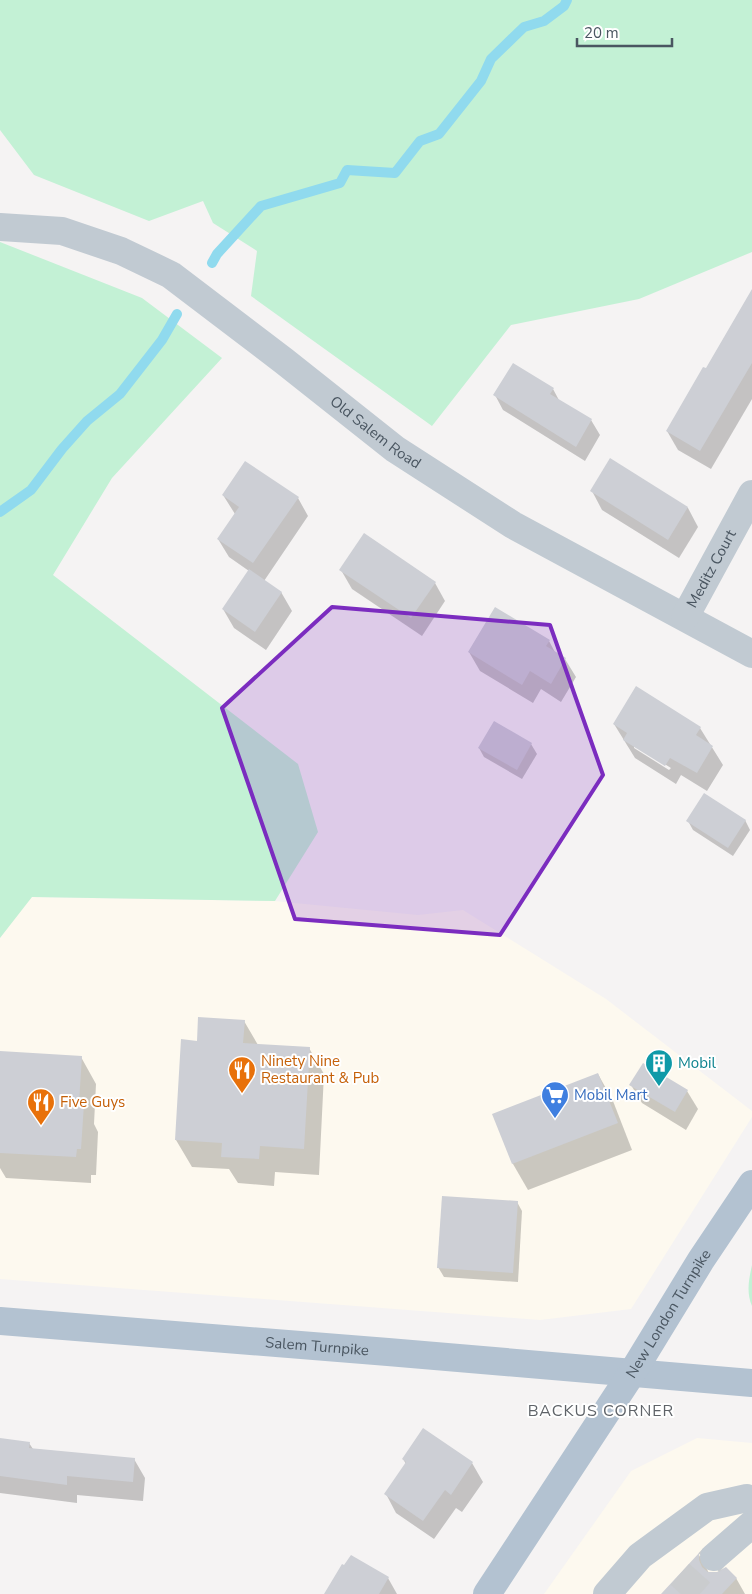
<svg xmlns="http://www.w3.org/2000/svg" width="752" height="1594" viewBox="0 0 752 1594" font-family="'Nunito Sans',sans-serif">
  <style>
    .commercial { fill: #fdf9ef }
    .green { fill: #c3f1d5 }
    .shadow { fill: #0003; fill-rule: evenodd }
    .lines { fill: none; stroke-linecap: round; stroke-linejoin: round }
    .stream { stroke: #90daee; stroke-width: 10 }
    .building { fill: #cdcfd5 }
    .minor-tunnel { stroke: #caccce; stroke-width: 28; stroke-dasharray: 28 14; stroke-linecap: butt }
    .minor { stroke: #c1cad2; stroke-width: 28 }
    .major { stroke: #b3c2d1; stroke-width: 28 }
    .marked { fill: #7b2cbf; fill-opacity: 0.2; stroke: #7b2cbf; stroke-width: 4; stroke-linejoin: round }
    .labels { text-anchor: middle; stroke-width: 4; stroke-linejoin: round; paint-order: stroke }
    .street-label { font-size: 15px; fill: #4a5661; stroke: #fff }
    .food-label { font-size: 15px; fill: #c56008; stroke: #fff; text-anchor: start }
    .culture-label { font-size: 15px; fill: #0d838f; stroke: #fff; text-anchor: start }
    .shop-label { font-size: 15px; fill: #366cbe; stroke: #fff; text-anchor: start }
    .neighbourhood-label { font-size: 16px; letter-spacing: 1px; fill: #5f6368; stroke: #fff }
  </style>
  <rect width="100%" height="100%" fill="#f5f3f3"/>
  <g class="commercial">
    <polygon points="31,897 274,901 418,915 463,910 606,999 752,1111 752,1117 631,1309 540,1320 0,1279 0,938"/>
    <polygon points="697,1438 752,1443 752,1594 544,1594 631,1471"/>
  </g>
  <g class="green">
    <polygon points="0,0 752,0 752,252 639,299 511,325 432,426 251,296 257,251 213,223 203,201 149,221 34,175 0,130"/>
    <polygon points="0,242 142,298 222,358 112,478 53,575 298,764 318,832 275,901 32,897 0,938"/>
    <path d="M752 1265V1306C746 1292 749 1279 752 1265Z"/>
  </g>
  <g class="shadow">
    <polygon points="752,313 752,399 711,469 678,450 667,431 706,370"/>
    <polygon points="553,389 560,402 591,420 600,435 585,461 503,410 495,395"/>
    <polygon points="611,460 688,508 698,527 679,558 602,510 592,491"/>
    <polygon points="223,495 298,498 308,516 264,581 281,592 292,611 266,650 234,628 223,609 249,571 229,557 218,539 235,514"/>
    <polygon points="341,570 435,583 445,601 422,636 352,589"/>
    <polygon points="549,641 556,654 565,659 576,677 561,702 541,689 533,703 480,671 469,652"/>
    <polygon points="494,722 531,744 537,754 522,779 484,757 479,748"/>
    <path d="M614 724 700 728 723 765 707 791 681 775 676 784 635 758ZM634 745 671 768 669 770 634 748Z"/>
    <polygon points="745,820 750,830 733,856 693,830 688,821"/>
    <polygon points="244,1021 258,1045 309,1048 324,1074 319,1175 275,1172 274,1186 238,1183 229,1169 192,1167 176,1140 198,1042"/>
    <polygon points="0,1052 81,1057 96,1084 94,1124 98,1132 96,1175 91,1175 91,1183 6,1178 0,1168"/>
    <polygon points="598,1074 613,1101 632,1150 528,1190 513,1164 494,1115"/>
    <polygon points="631,1085 687,1091 698,1109 686,1130 642,1103"/>
    <polygon points="517,1202 522,1211 518,1282 444,1277 438,1267"/>
    <polygon points="424,1430 472,1463 483,1482 462,1512 456,1508 434,1539 396,1513 386,1494 406,1464 403,1459"/>
    <polygon points="0,1439 29,1443 33,1449 134,1459 145,1478 143,1501 77,1495 77,1503 0,1493"/>
    <polygon points="699,1555 709,1573 736,1578 745,1594 662,1594"/>
    <polygon points="388,1578 397,1594 326,1594"/>
  </g>
  <g class="lines">
    <g class="stream">
      <polyline points="212,263 217,254 261,206 340,183 347,170 395,173 420,141 439,134 481,81 491,59 524,27 544,21 564,6 567,0"/>
      <polyline points="0,512 31,490 62,449 87,421 120,394 162,340 177,314"/>
    </g>
  </g>
  <g class="building">
    <polygon points="752,289 752,363 700,451 666,431 703,367 706,368"/>
    <polygon points="513,363 554,388 550,394 592,419 576,447 493,395"/>
    <polygon points="610,458 688,507 668,540 590,491"/>
    <polygon points="245,461 299,497 253,563 217,539 239,507 222,495"/>
    <polygon points="364,533 436,582 411,618 339,570"/>
    <polygon points="249,569 282,592 255,632 222,609"/>
    <polygon points="495,607 550,640 546,646 566,658 551,684 530,671 522,685 468,652"/>
    <polygon points="636,686 701,727 696,735 713,746 697,773 670,758 665,766 623,740 627,733 613,724"/>
    <polygon points="494,721 532,743 517,770 478,748"/>
    <polygon points="704,793 746,820 728,848 686,821"/>
    <polygon points="198,1017 245,1020 243,1043 310,1047 304,1149 260,1146 259,1159 221,1157 222,1143 175,1140 181,1039 197,1041"/>
    <polygon points="0,1051 82,1056 79,1103 84,1104 81,1149 77,1149 76,1157 0,1153"/>
    <polygon points="643,1063 688,1090 675,1112 629,1085"/>
    <polygon points="598,1073 618,1123 512,1164 492,1114"/>
    <polygon points="442,1196 518,1201 513,1273 437,1268"/>
    <polygon points="423,1428 473,1462 451,1495 445,1490 423,1521 384,1494 406,1462 402,1459"/>
    <polygon points="0,1438 30,1442 29,1448 135,1458 133,1482 67,1476 67,1485 0,1476"/>
    <polygon points="699,1553 699,1560 702,1567 708,1572 717,1572 726,1567 737,1578 722,1594 661,1594"/>
    <polygon points="351,1555 389,1577 379,1594 324,1594 342,1564 344,1565"/>
  </g>
  <g class="lines">
    <polyline class="minor-tunnel" points="681,1594 714,1557"/>
    <g class="minor">
      <path id="s1" d="M0 227 62 231 121 251 171 275 284 361 395 449 513 525 752 654"/>
      <path id="s2" d="M685 617 752 494"/>
      <polyline points="714,1557 752,1524"/>
      <polyline points="607,1594 640,1556 707,1507 747,1498 752,1500"/>
    </g>
    <g class="major">
      <path id="s3" d="M0 1321 388 1352 752 1383"/>
      <path id="s4" d="M487 1594 632 1373 701 1260 752 1184"/>
    </g>
  </g>
  <path class="marked" d="M332 607 550 625 603 775 500 935 295 919 222 708Z"/>
  <defs>
    <g id="building-pin" transform="scale(1.4375)"><path d="M0 17L-7.5 6A9.5 9.5 0 1 1 7.5 6Z" fill="#0f9aa8" stroke="#fff"/><path d="M-4-6H4V6H1V3H-1V6H-4ZM-2.5-4.3h1.7v1.8h-1.7ZM.8-4.3h1.7v1.8H.8ZM-2.5-1h1.7V.8h-1.7ZM.8-1h1.7V.8H.8Z" fill="#fff"/></g>
    <g id="restaurant-pin" transform="scale(1.4375)"><path d="M0 17L-7.5 6A9.5 9.5 0 1 1 7.5 6Z" fill="#e8710a" stroke="#fff"/><path d="M-5-6h1v4h1v-4h1v4h1v-4h1v5L-1.5 .5V6h-2V.5L-5-1ZM5-6V6H3V1.5H1.5Q1.5-4 5-6Z" fill="#fff"/></g>
    <g id="supermarket-pin" transform="scale(1.4375)"><path d="M0 17L-7.5 6A9.5 9.5 0 1 1 7.5 6Z" fill="#3f7fe0" stroke="#fff"/><path d="M-6-5.5h2.5l.6 2H6L4.5 2H-2.5L-4.4-4H-6ZM-1.5 3.2a1.3 1.3 0 1 0 .1 0ZM3 3.2a1.3 1.3 0 1 0 .1 0Z" fill="#fff"/></g>
  </defs>
  <g fill-rule="evenodd">
    <use href="#building-pin" x="659" y="1063"/>
    <use href="#restaurant-pin" x="242" y="1070"/>
    <use href="#supermarket-pin" x="555" y="1095"/>
    <use href="#restaurant-pin" x="41" y="1102"/>
  </g>
  <g class="labels">
    <g class="street-label">
      <text dy="5" stroke="none"><textPath href="#s1" startOffset="438">Old Salem Road</textPath></text>
      <text dy="5" stroke="none"><textPath href="#s2" startOffset="55">Meditz Court</textPath></text>
      <text dy="5" stroke="none"><textPath href="#s4" startOffset="334">New London Turnpike</textPath></text>
      <text dy="5" stroke="none"><textPath href="#s3" startOffset="318">Salem Turnpike</textPath></text>
    </g>
    <g class="food-label">
      <text x="261" y="1066">Ninety Nine<tspan x="261" dy="17">Restaurant &amp; Pub</tspan></text>
      <text x="60" y="1107">Five Guys</text>
    </g>
    <g class="culture-label">
      <text x="678" y="1068">Mobil</text>
    </g>
    <g class="shop-label">
      <text x="574" y="1100">Mobil Mart</text>
    </g>
    <g class="neighbourhood-label">
      <text x="601" y="1416">BACKUS CORNER</text>
    </g>
  </g>
  <path d="M577 38v8h95v-8" fill="none" stroke="#4a5661" stroke-width="2.5"/>
  <text x="584" y="38" font-size="15" fill="#4a5661" stroke="#ffffff" stroke-width="4" paint-order="stroke">20 m</text>
</svg>
